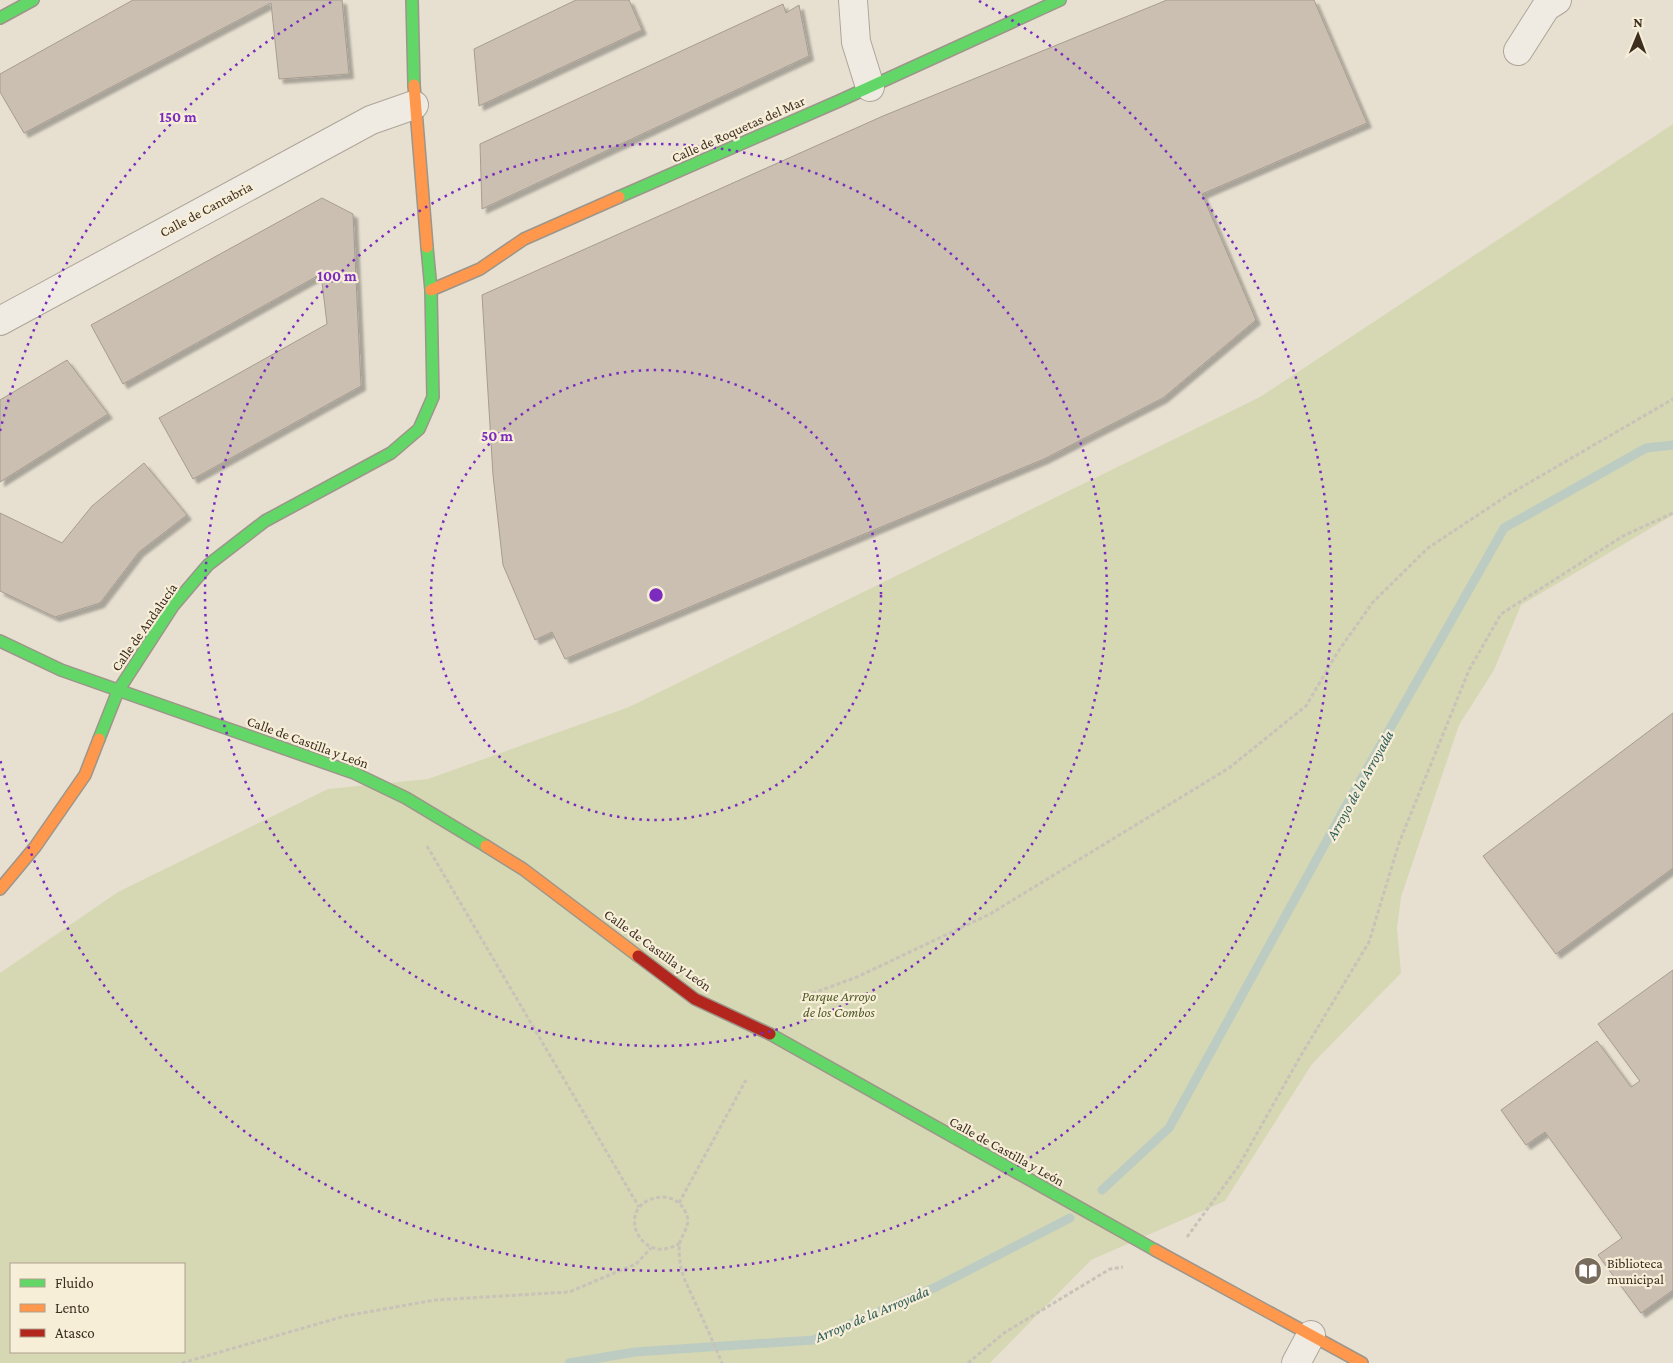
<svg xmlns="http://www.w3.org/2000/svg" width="1673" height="1363" viewBox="0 0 1673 1363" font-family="'Crimson Pro',serif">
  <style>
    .green { fill: #d6d7b3; fill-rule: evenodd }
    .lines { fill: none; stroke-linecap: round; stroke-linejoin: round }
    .stream { stroke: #bcccc2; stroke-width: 9 }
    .building { fill: #cbbfb2; stroke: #a89c90; filter: url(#shadow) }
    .street-casing { stroke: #ada599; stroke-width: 30 }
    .fast-casing { stroke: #9c958a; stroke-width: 14 }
    .slow-casing { stroke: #9c958a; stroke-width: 14 }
    .jam-casing { stroke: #9c958a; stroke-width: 14 }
    .path { stroke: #c8c2b9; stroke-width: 3; stroke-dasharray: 4 2.5; stroke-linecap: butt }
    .street { stroke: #efebe3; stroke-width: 28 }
    .fast { stroke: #63d668; stroke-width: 11 }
    .slow { stroke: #ff974d; stroke-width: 11 }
    .jam { stroke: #b3261e; stroke-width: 11 }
    .ring { fill: none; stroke: #7b2cbf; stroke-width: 2.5; stroke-dasharray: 2.5 5 }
    .labels { text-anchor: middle; stroke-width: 4.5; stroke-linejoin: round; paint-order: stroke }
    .street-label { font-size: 14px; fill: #3d2e20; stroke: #f7eed8 }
    .park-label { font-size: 14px; font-style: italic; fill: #4d5a26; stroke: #f7eed8 }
    .poi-label { font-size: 14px; fill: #3d2e20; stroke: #f7eed8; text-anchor: start }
    .water-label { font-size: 15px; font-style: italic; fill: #2f5d5a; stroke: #f7eed8 }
    .centre { fill: #7b2cbf; stroke: #f7eed8; stroke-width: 2.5 }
    .ring-label { font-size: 15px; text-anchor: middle; font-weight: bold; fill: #7b2cbf; stroke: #f7eed8; stroke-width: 4.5; stroke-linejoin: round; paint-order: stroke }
  </style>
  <defs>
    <filter id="shadow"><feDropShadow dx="4.5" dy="4.5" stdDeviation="1" flood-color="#0004"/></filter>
  </defs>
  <rect width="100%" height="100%" fill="#e7e0d1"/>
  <path class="green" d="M1673 124V515L1521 605 1494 670 1459 725 1401 897 1397 928 1401 973 1312 1064 1225 1201 1091 1260 990 1363H0V973L118 892 328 789 428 779 629 707 1260 397ZM11 1264H184V1352H11Z"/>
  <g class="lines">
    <g class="stream">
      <polyline points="1102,1190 1169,1128 1342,813 1504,528 1646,448 1673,445"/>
      <polyline points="569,1363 635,1352 814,1340 936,1287 1070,1218"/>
    </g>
  </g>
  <g class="building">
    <polygon points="133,0 342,0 349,74 279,79 271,3 24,133 0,92 0,74"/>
    <polygon points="576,0 629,0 642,30 479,106 474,49"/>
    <polygon points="1167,0 1314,0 1367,123 1202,194 1256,320 1163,398 1044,459 565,659 552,632 535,640 503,565 493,475 482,295 883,116"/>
    <polygon points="783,4 786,13 799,5 809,56 482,209 480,144"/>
    <polygon points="322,198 353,214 361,386 193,479 159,418 327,324 321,274 123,384 91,325"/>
    <polygon points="67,360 108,414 0,482 0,400"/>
    <polygon points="144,463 187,515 139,552 100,603 55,617 0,591 0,513 62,543 92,506"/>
    <polygon points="1673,713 1673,868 1556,954 1483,856"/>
    <polygon points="1673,970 1673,1290 1641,1313 1598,1255 1622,1238 1545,1132 1526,1145 1501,1110 1597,1041 1631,1087 1640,1081 1598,1024"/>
  </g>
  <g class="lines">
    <g class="street-casing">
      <g id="street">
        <polyline points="853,0 856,42 870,87"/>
        <polyline points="1518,51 1546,7 1557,0"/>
        <polyline points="0,321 371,120 414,105"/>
        <polyline points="1296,1363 1311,1335"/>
      </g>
    </g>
    <g class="fast-casing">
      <g id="fast">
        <polyline points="412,0 414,85"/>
        <polyline points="0,18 33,0"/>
        <polyline points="619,197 839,101 1060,0"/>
        <polyline points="0,641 61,670 354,773 406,798 486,846"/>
        <polyline points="99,739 118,691 173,606 208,565 265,521 391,453 419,429 433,397 431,290 427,247"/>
        <polyline points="770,1034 1155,1250"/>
      </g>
    </g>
    <g class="slow-casing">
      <g id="slow">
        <polyline points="414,85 427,247"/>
        <polyline points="431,290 480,269 524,239 619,197"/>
        <polyline points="486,846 523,869 638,956"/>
        <polyline points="0,889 35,847 85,775 99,739"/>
        <polyline points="1155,1250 1362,1363"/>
      </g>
    </g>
    <g class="jam-casing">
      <polyline id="jam" points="638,956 695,999 770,1034"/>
    </g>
    <g class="path">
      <polyline points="427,846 639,1207"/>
      <polyline points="800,998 857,977 990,914 1229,768 1306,706 1337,653 1373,602 1428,548 1508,495 1673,399"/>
      <polyline points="679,1203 746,1080"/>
      <polyline points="1187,1237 1238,1167 1300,1057 1369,942 1399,843 1469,670 1501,614 1623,536 1673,513"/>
      <path d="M680 1243C643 1267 617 1214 649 1200 662 1194 678 1197 685 1211 692 1223 684 1231 680 1242 678 1249 680 1266 682 1272 685 1282 690 1291 694 1300 704 1321 713 1342 722 1363"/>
      <polyline points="182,1363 345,1316 435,1300 569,1292 636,1264 651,1248"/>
      <polyline points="968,1363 1004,1333 1110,1269 1123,1267"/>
    </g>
    <use href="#street" class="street"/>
    <use href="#fast" class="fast"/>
    <use href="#slow" class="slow"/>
    <use href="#jam" class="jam"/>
  </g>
  <g class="ring">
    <circle cx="656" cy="595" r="225"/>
    <circle cx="656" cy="595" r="451"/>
    <path d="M0 431A676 676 0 0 1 333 1M979 1A676 676 0 1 1 0 759"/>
  </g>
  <defs>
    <g id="library-disc" transform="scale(1.4375)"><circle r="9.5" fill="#786c5e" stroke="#f7eed8"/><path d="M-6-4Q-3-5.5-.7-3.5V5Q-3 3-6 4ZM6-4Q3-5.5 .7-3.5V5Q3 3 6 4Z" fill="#fff"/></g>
  </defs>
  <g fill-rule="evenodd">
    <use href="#library-disc" x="1588" y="1271"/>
  </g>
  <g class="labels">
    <g class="street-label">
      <text transform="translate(738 129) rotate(-24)" y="5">Calle de Roquetas del Mar</text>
      <text transform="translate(206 209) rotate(-28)" y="5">Calle de Cantabria</text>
      <text transform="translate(144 627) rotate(-55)" y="5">Calle de Andalucía</text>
      <text transform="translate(308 742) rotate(20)" y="5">Calle de Castilla y León</text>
      <text transform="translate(658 950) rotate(36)" y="5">Calle de Castilla y León</text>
      <text transform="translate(1007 1151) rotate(29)" y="5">Calle de Castilla y León</text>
    </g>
    <g class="park-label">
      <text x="839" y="1001">Parque Arroyo<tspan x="839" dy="16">de los Combos</tspan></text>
    </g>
    <g class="poi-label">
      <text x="1607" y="1268">Biblioteca<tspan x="1607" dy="16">municipal</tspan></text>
    </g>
    <g class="water-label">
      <text transform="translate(1360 785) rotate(-61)" y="5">Arroyo de la Arroyada</text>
      <text transform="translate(872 1314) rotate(-23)" y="5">Arroyo de la Arroyada</text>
    </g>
  </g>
  <circle cx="656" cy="595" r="8" class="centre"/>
  <g class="ring-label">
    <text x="178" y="122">150 m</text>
    <text x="337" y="281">100 m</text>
    <text x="497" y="441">50 m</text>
  </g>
  <rect x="10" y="1263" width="175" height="90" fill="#f7eed8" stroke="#ada18e"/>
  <rect x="20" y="1279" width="25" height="8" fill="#63d668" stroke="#ada18e"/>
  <text x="55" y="1288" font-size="15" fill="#3d2e20">Fluido</text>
  <rect x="20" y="1304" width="25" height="8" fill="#ff974d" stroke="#ada18e"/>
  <text x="55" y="1313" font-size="15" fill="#3d2e20">Lento</text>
  <rect x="20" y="1329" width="25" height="8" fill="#b3261e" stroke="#ada18e"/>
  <text x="55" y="1338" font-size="15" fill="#3d2e20">Atasco</text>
  <g transform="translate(1638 35) rotate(1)" stroke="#f7eed8" stroke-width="4" paint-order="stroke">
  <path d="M0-4L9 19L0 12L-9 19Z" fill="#3d2e20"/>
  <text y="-8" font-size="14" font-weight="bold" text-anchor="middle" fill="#3d2e20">N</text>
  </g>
</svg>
